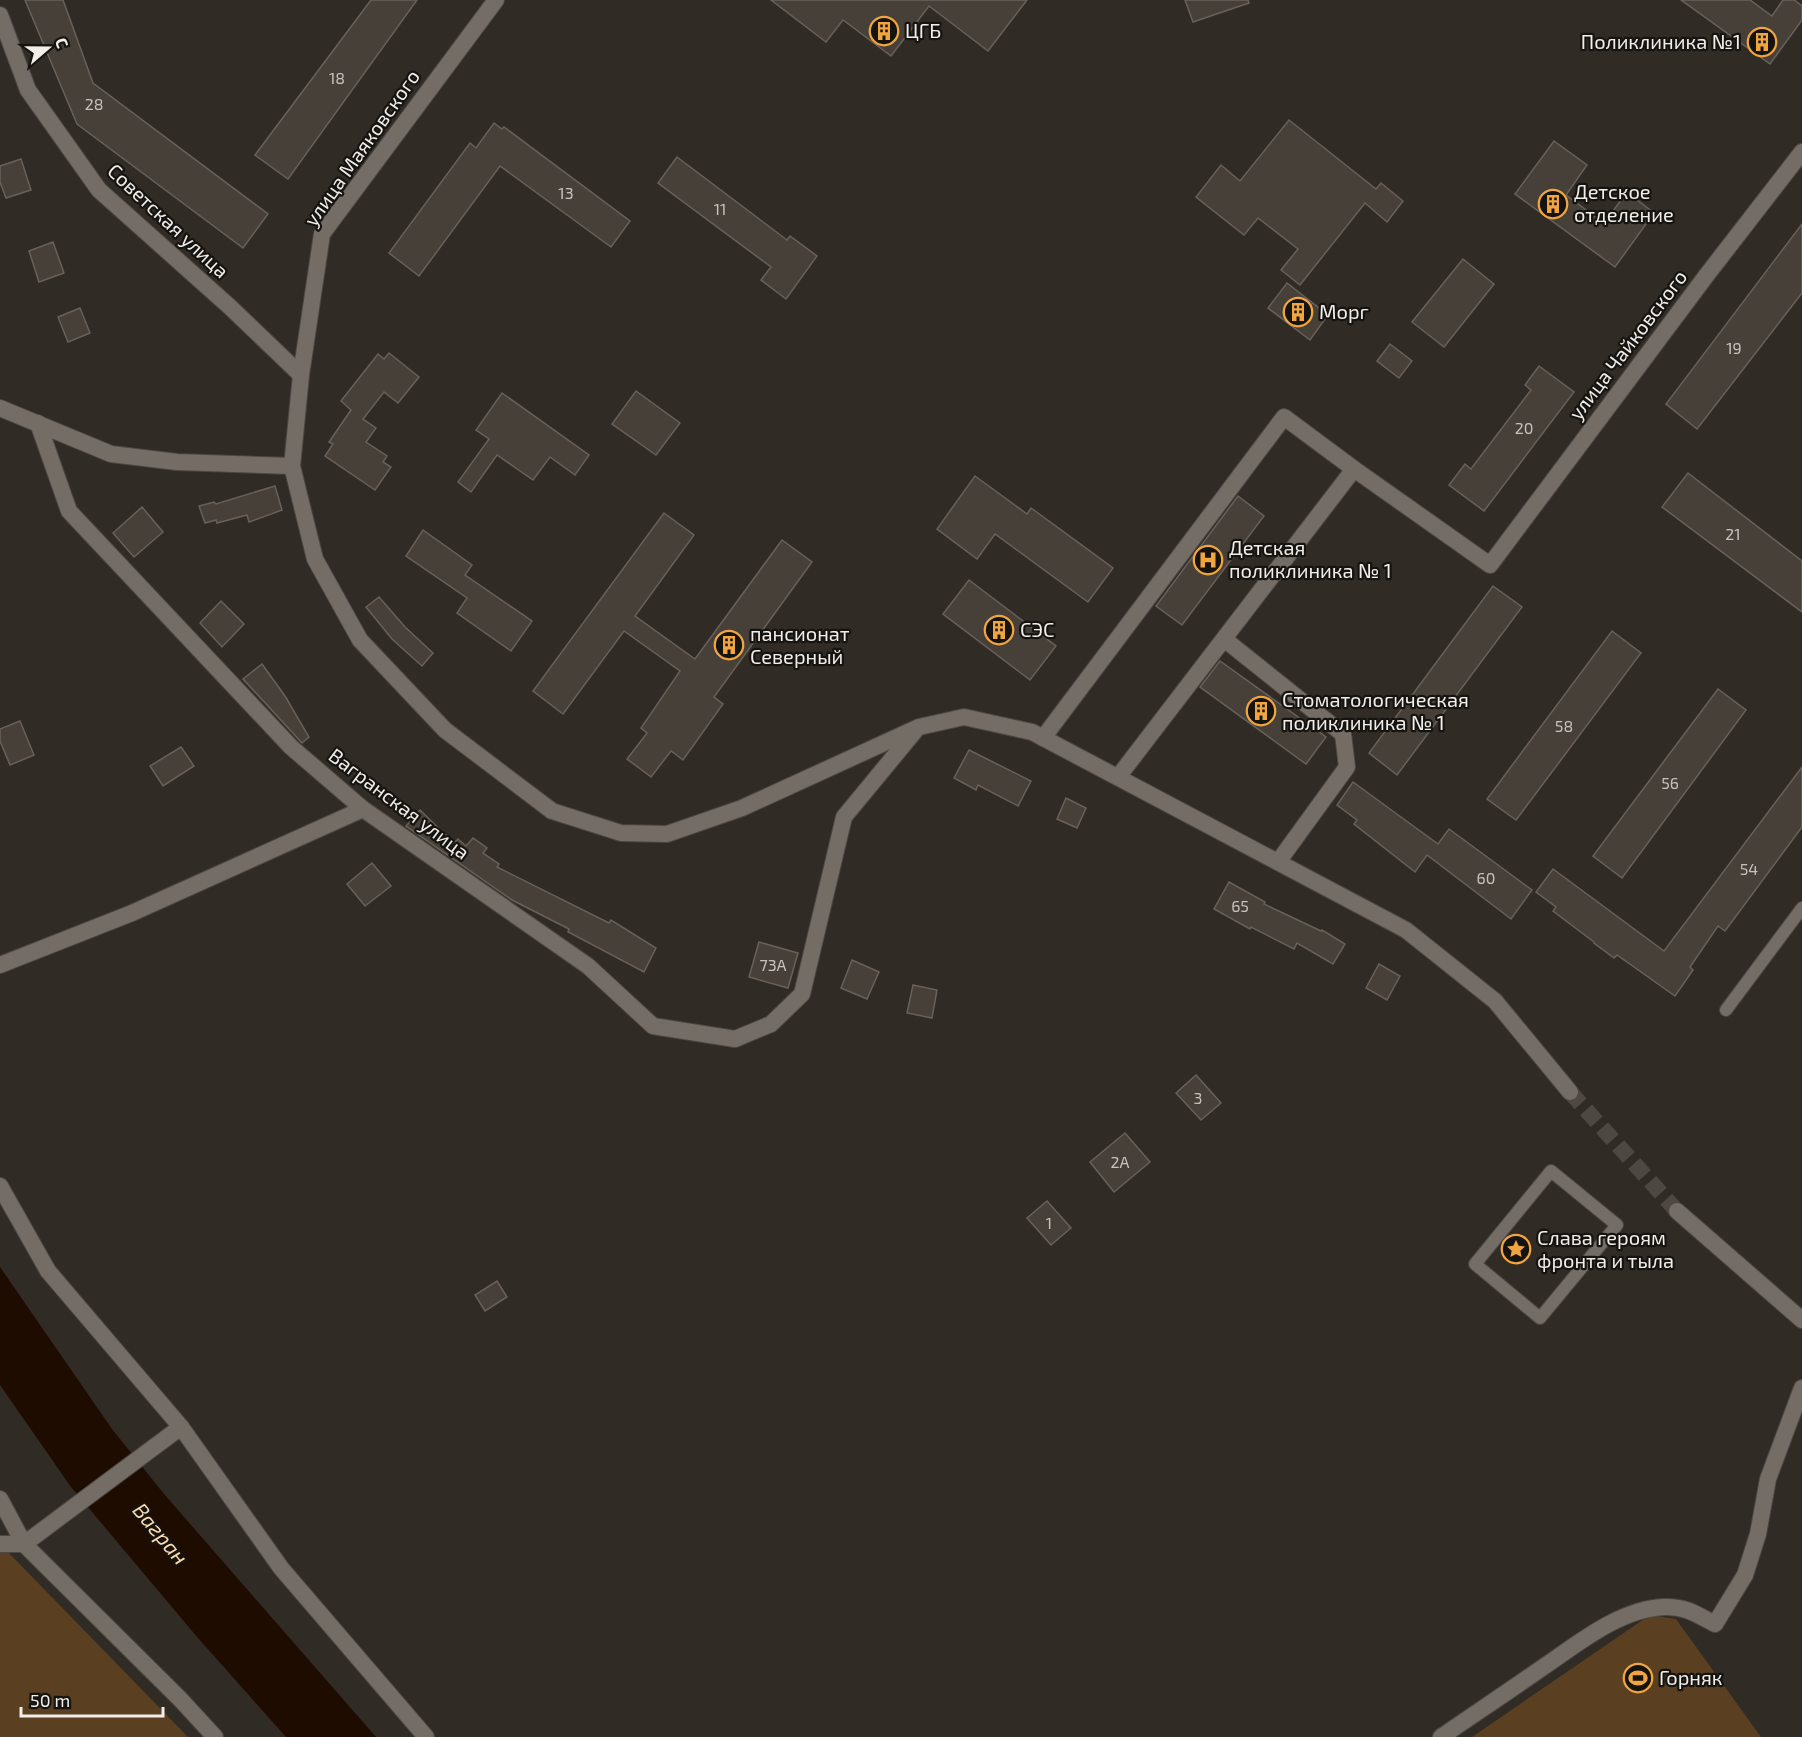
<svg xmlns="http://www.w3.org/2000/svg" width="1802" height="1737" viewBox="0 0 1802 1737" font-family="'Exo 2',sans-serif">
  <style>
    .green { fill: #5a4021 }
    .water { fill: #1f0c00 }
    .building { fill: #464039; stroke: #68615a; stroke-width: 1.5 }
    .lines { fill: none; stroke-linecap: round; stroke-linejoin: round }
    .minor-tunnel { stroke: #4e4842; stroke-width: 16; stroke-dasharray: 16 8; stroke-linecap: butt }
    .pedestrian-casing { stroke: #4c4743; stroke-width: 14 }
    .minor-casing { stroke: #4c4743; stroke-width: 18 }
    .pedestrian { stroke: #746d66; stroke-width: 12 }
    .minor { stroke: #746d66; stroke-width: 16 }
    .labels { text-anchor: middle; stroke-width: 4.5; stroke-linejoin: round; paint-order: stroke }
    .number-label { font-size: 16px; fill: #c6c2bd }
    .poi-label { font-size: 20px; fill: #f1ede9; stroke: #161411; text-anchor: start }
    .street-label { font-size: 20px; fill: #f1ede9; stroke: #161411 }
    .water-label { font-size: 21px; font-style: italic; fill: #ffdab1; stroke: #161411 }
  </style>
  <rect width="100%" height="100%" fill="#312b25"/>
  <g class="green">
    <polygon points="0,1541 4,1548 188,1737 0,1737"/>
    <polygon points="1650,1615 1676,1619 1761,1737 1472,1737"/>
  </g>
  <polygon class="water" points="0,1267 112,1429 164,1494 376,1737 286,1737 198,1638 71,1487 0,1385"/>
  <g class="building">
    <polygon points="25,0 63,0 93,83 268,214 243,248 77,124"/>
    <polygon points="371,0 417,0 288,179 255,155"/>
    <polygon points="771,0 1027,0 988,51 929,6 891,56 843,20 826,42"/>
    <polygon points="1185,0 1248,0 1249,3 1193,22"/>
    <polygon points="1681,0 1750,0 1772,16 1783,0 1794,0 1802,6 1802,20 1770,64"/>
    <polygon points="1289,120 1376,189 1381,183 1403,201 1387,222 1365,203 1300,285 1281,270 1298,249 1258,218 1244,235 1196,197 1221,165 1240,181"/>
    <polygon points="494,123 502,129 504,127 630,221 611,247 500,166 419,276 389,253 470,143 476,148"/>
    <polygon points="1554,141 1587,165 1566,195 1604,223 1627,192 1654,213 1615,267 1515,194"/>
    <polygon points="677,157 787,240 790,236 817,256 786,299 761,280 771,267 658,183"/>
    <polygon points="21,159 31,190 6,198 0,182 0,166"/>
    <polygon points="1802,224 1802,293 1697,429 1666,404"/>
    <polygon points="53,242 64,273 39,282 29,251"/>
    <polygon points="1463,259 1494,284 1444,347 1412,322"/>
    <polygon points="1287,283 1328,315 1310,340 1268,308"/>
    <polygon points="80,308 90,333 68,342 58,317"/>
    <polygon points="1390,344 1412,361 1399,378 1377,361"/>
    <polygon points="389,353 419,377 398,403 384,392 363,419 376,428 366,442 387,456 383,462 391,467 375,490 325,456 333,444 329,442 351,410 341,401 378,354 384,359"/>
    <polygon points="1539,366 1574,392 1484,511 1449,485 1465,464 1471,469 1531,390 1525,385"/>
    <polygon points="636,391 680,423 656,455 612,424"/>
    <polygon points="502,393 589,455 575,475 550,457 533,480 497,455 471,492 458,482 489,439 476,430"/>
    <polygon points="1688,473 1802,561 1802,612 1662,507"/>
    <polygon points="975,476 1027,514 1031,508 1113,568 1088,602 995,534 977,559 937,529"/>
    <polygon points="275,486 282,510 249,522 247,515 217,523 216,520 205,523 199,506 214,502 216,504"/>
    <polygon points="1238,496 1264,516 1182,625 1156,606"/>
    <polygon points="142,507 163,532 134,557 113,533"/>
    <polygon points="664,513 694,535 635,616 695,659 782,540 812,562 714,697 723,704 683,760 671,751 651,777 627,759 647,733 641,728 680,671 624,631 563,714 533,691"/>
    <polygon points="423,530 472,565 465,575 532,621 511,651 457,613 467,598 406,556"/>
    <polygon points="969,580 1056,646 1030,680 943,614"/>
    <polygon points="1493,586 1522,607 1397,775 1369,753"/>
    <polygon points="379,597 405,627 433,653 422,666 392,639 366,607"/>
    <polygon points="221,601 244,624 222,647 200,623"/>
    <polygon points="1612,631 1641,653 1516,820 1487,799"/>
    <polygon points="1220,661 1326,737 1306,764 1200,687"/>
    <polygon points="262,664 285,696 309,737 302,743 243,679"/>
    <polygon points="1718,689 1746,710 1622,878 1593,856"/>
    <polygon points="20,721 34,755 10,765 0,741 0,729"/>
    <polygon points="181,747 194,766 163,786 150,766"/>
    <polygon points="969,750 1031,781 1018,806 978,785 976,790 954,778"/>
    <polygon points="1802,767 1802,827 1725,931 1718,926 1690,967 1693,970 1675,996 1617,955 1614,958 1594,943 1594,942 1553,911 1556,907 1536,892 1553,869 1664,951"/>
    <polygon points="1353,782 1438,844 1449,829 1532,890 1511,919 1427,855 1415,872 1354,824 1357,820 1337,805"/>
    <polygon points="1066,798 1086,808 1077,828 1057,819"/>
    <polygon points="420,810 454,843 458,839 466,846 473,838 487,848 483,853 499,864 497,867 609,923 611,920 656,948 644,972 568,932 569,929 512,900 406,826"/>
    <polygon points="372,863 391,886 365,906 347,884"/>
    <polygon points="1229,882 1265,902 1264,904 1321,931 1322,930 1345,944 1333,964 1297,943 1294,949 1251,927 1250,929 1214,909"/>
    <polygon points="759,942 798,953 788,988 749,977"/>
    <polygon points="852,960 879,972 867,999 841,988"/>
    <polygon points="1379,964 1400,976 1387,1000 1366,988"/>
    <polygon points="913,985 937,990 932,1018 907,1013"/>
    <polygon points="1196,1075 1221,1103 1201,1120 1176,1093"/>
    <polygon points="1125,1133 1150,1162 1114,1192 1090,1162"/>
    <polygon points="1047,1201 1071,1228 1051,1245 1027,1218"/>
    <polygon points="497,1281 507,1297 485,1311 475,1295"/>
  </g>
  <g class="lines">
    <polyline class="minor-tunnel" points="1570,1092 1677,1211"/>
    <g class="pedestrian-casing">
      <g id="pedestrian">
        <polyline points="1726,1010 1802,908"/>
        <polygon points="1551,1171 1617,1225 1540,1318 1475,1264"/>
      </g>
    </g>
    <g class="minor-casing">
      <g id="minor">
        <polyline points="496,0 322,234 301,375 292,466 315,559 360,640 445,730 552,811 621,833 667,834 742,808 919,727 964,717 1032,732 1406,930 1495,1001 1570,1092"/>
        <polyline points="0,15 28,90 99,190 230,307 301,375"/>
        <polyline points="0,408 111,454 177,462 292,466"/>
        <polyline points="38,423 69,511 291,747 363,809 588,966 653,1026 735,1039 771,1024 802,994 844,817 915,731"/>
        <polyline points="1224,639 1343,734 1347,767 1278,862"/>
        <polyline points="1043,738 1284,417 1354,469"/>
        <polyline points="1118,777 1354,469 1490,565 1706,276 1802,152"/>
        <polyline points="0,965 132,913 363,809"/>
        <polyline points="0,1186 48,1271 181,1427 281,1568 426,1737"/>
        <polyline points="1677,1211 1802,1320"/>
        <polyline points="0,1499 24,1544 181,1700 215,1737"/>
        <polyline points="0,1544 24,1544 181,1427"/>
        <path d="M1441 1737C1473 1715 1506 1693 1539 1670 1575 1646 1618 1609 1664 1607 1685 1606 1696 1614 1715 1624L1745 1575 1758 1534 1768 1479 1802 1388"/>
      </g>
    </g>
    <use href="#pedestrian" class="pedestrian"/>
    <use href="#minor" class="minor"/>
  </g>
  <defs>
    <g id="building-ring" transform="scale(1.5)"><circle r="9.5" fill="#161411" stroke="#f1a540" stroke-width="1.5"/><path d="M-4-6H4V6H1V3H-1V6H-4ZM-2.5-4.3h1.7v1.8h-1.7ZM.8-4.3h1.7v1.8H.8ZM-2.5-1h1.7V.8h-1.7ZM.8-1h1.7V.8H.8Z" fill="#f1a540"/></g>
    <g id="hospital-ring" transform="scale(1.5)"><circle r="9.5" fill="#161411" stroke="#f1a540" stroke-width="1.5"/><path d="M-5-5h3v3.5h4V-5h3V5h-3V1.5h-4V5h-3Z" fill="#f1a540"/></g>
    <g id="sight-ring" transform="scale(1.5)"><circle r="9.5" fill="#161411" stroke="#f1a540" stroke-width="1.5"/><path d="M0-6L1.8-2.2L6-1.7L2.9 1.2L3.7 5.4L0 3.3L-3.7 5.4L-2.9 1.2L-6-1.7L-1.8-2.2Z" fill="#f1a540"/></g>
    <g id="stadium-ring" transform="scale(1.5)"><circle r="9.5" fill="#161411" stroke="#f1a540" stroke-width="1.5"/><path d="M0-5a6.5 5 0 1 0 0 10a6.5 5 0 1 0 0-10ZM-3.5-1.8h7v3.6h-7Z" fill="#f1a540"/></g>
  </defs>
  <g fill-rule="evenodd">
    <use href="#building-ring" x="884" y="31"/>
    <use href="#building-ring" x="1762" y="42"/>
    <use href="#building-ring" x="1553" y="204"/>
    <use href="#building-ring" x="1298" y="312"/>
    <use href="#hospital-ring" x="1208" y="560"/>
    <use href="#building-ring" x="999" y="630"/>
    <use href="#building-ring" x="729" y="645"/>
    <use href="#building-ring" x="1261" y="711"/>
    <use href="#sight-ring" x="1516" y="1249"/>
    <use href="#stadium-ring" x="1638" y="1678"/>
  </g>
  <g class="labels">
    <g class="number-label">
      <text x="337" y="84">18</text>
      <text x="94" y="110">28</text>
      <text x="566" y="199">13</text>
      <text x="720" y="215">11</text>
      <text x="1734" y="354">19</text>
      <text x="1524" y="434">20</text>
      <text x="1733" y="540">21</text>
      <text x="1564" y="732">58</text>
      <text x="1670" y="789">56</text>
      <text x="1749" y="875">54</text>
      <text x="1486" y="884">60</text>
      <text x="1240" y="912">65</text>
      <text x="773" y="971">73А</text>
      <text x="1198" y="1104">3</text>
      <text x="1120" y="1168">2А</text>
      <text x="1049" y="1229">1</text>
    </g>
    <g class="poi-label">
      <text x="905" y="38">ЦГБ</text>
      <text x="1741" y="49" text-anchor="end">Поликлиника №1</text>
      <text x="1574" y="199">Детское<tspan x="1574" dy="23">отделение</tspan></text>
      <text x="1319" y="319">Морг</text>
      <text x="1229" y="555">Детская<tspan x="1229" dy="23">поликлиника № 1</tspan></text>
      <text x="1020" y="637">СЭС</text>
      <text x="750" y="641">пансионат<tspan x="750" dy="23">Северный</tspan></text>
      <text x="1282" y="707">Стоматологическая<tspan x="1282" dy="23">поликлиника № 1</tspan></text>
      <text x="1537" y="1245">Слава героям<tspan x="1537" dy="23">фронта и тыла</tspan></text>
      <text x="1659" y="1685">Горняк</text>
    </g>
    <g class="street-label">
      <text transform="translate(362 148) rotate(-55)" y="7">улица Маяковского</text>
      <text transform="translate(168 221) rotate(43)" y="7">Советская улица</text>
      <text transform="translate(1628 345) rotate(-53)" y="7">улица Чайковского</text>
      <text transform="translate(399 804) rotate(37)" y="7">Вагранская улица</text>
    </g>
    <g class="water-label">
      <text transform="translate(160 1534) rotate(50)" y="7">Вагран</text>
    </g>
  </g>
  <g transform="translate(48 48) rotate(70)" stroke="#161411" stroke-width="4.5" paint-order="stroke">
  <path d="M0-4.5L10 22L0 15L-10 22Z" fill="#f1ede9"/>
  <text y="-9" font-size="16" font-weight="bold" text-anchor="middle" fill="#f1ede9">С</text>
  </g>
  <path d="M21 1707v9h142v-9" fill="none" stroke="#f1ede9" stroke-width="3"/>
  <text x="30" y="1707" font-size="18" fill="#f1ede9" stroke="#161411" stroke-width="4.5" paint-order="stroke">50 m</text>
</svg>
